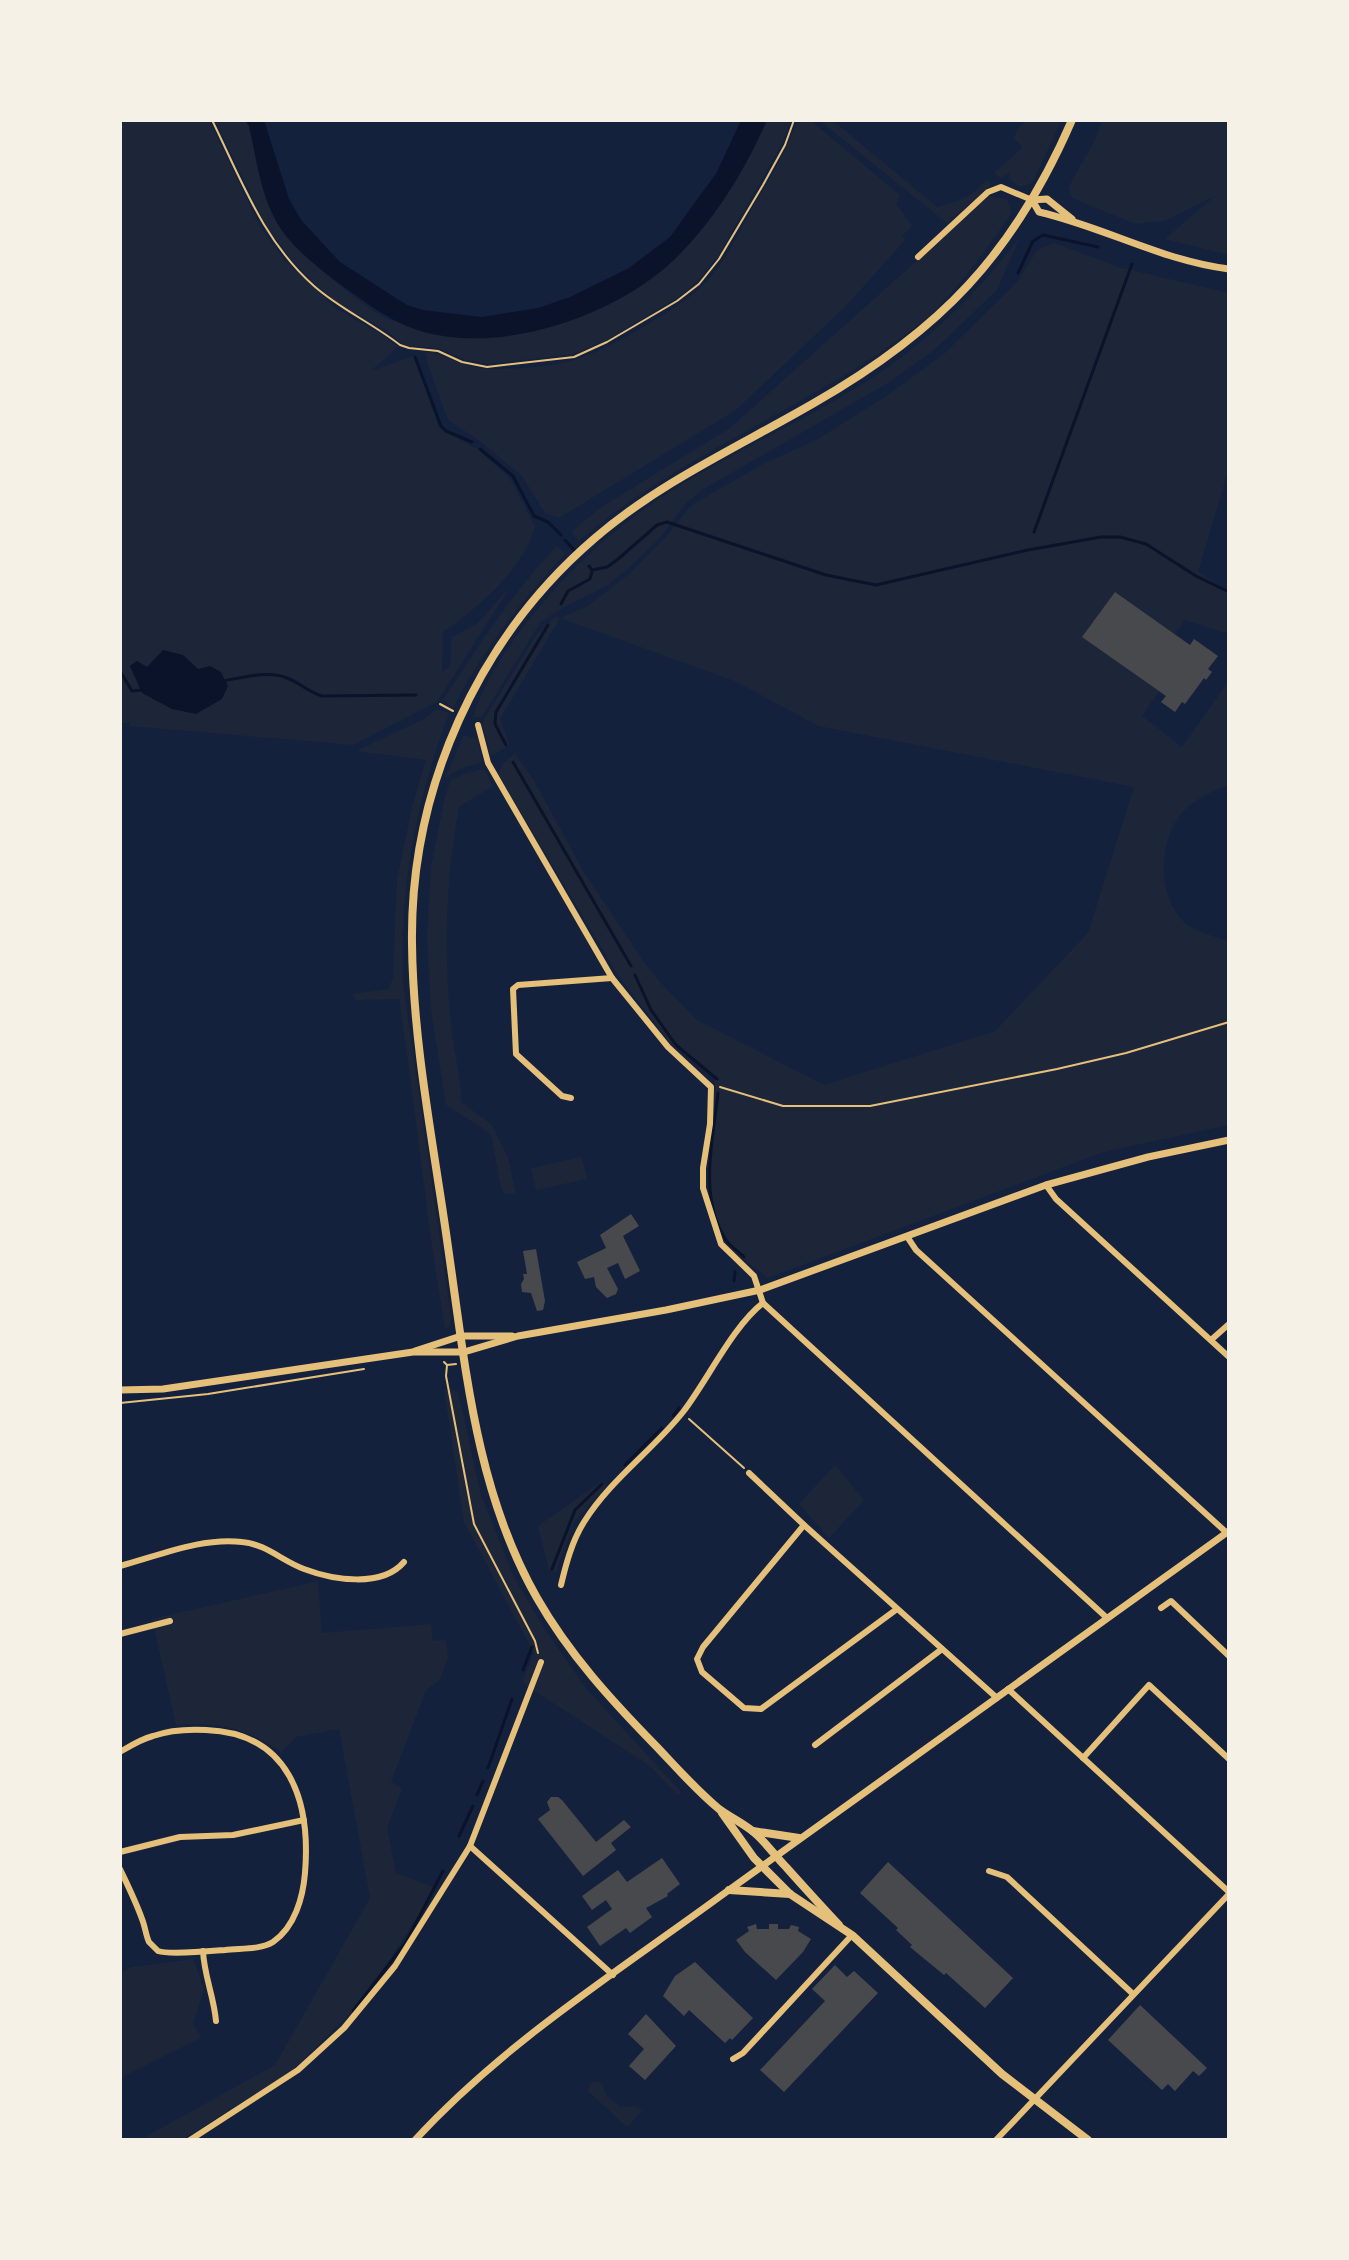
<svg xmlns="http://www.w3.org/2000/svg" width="1349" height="2260" viewBox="0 0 1349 2260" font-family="Rubik,sans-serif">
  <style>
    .green { fill: #1d2539 }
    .water { fill: #0b132b }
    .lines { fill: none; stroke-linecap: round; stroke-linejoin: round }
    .stream { stroke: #0b132b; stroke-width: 3 }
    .building { fill: #48494c }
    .path { stroke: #e5c07b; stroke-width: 2 }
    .minor { stroke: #e5c07b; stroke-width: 6 }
    .tertiary { stroke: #e5c07b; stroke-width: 7 }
    .secondary { stroke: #e5c07b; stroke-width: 8 }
  </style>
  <rect width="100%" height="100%" fill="#14213d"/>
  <g class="green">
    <path d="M120 120H209L259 225 286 262 337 309 383 335 398 347 371 371 414 356 439 428 477 449 509 477 535 526C524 569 479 607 443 632L442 673 450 666 452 637 478 623 510 587 437 702 353 745 130 726V723H120Z"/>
    <path d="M215 120H245L249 126C256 156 260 191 275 219 286 241 365 310 388 319 400 323 451 321 467 322 491 323 529 329 552 325 561 324 571 319 580 316 671 286 730 204 767 120H791L782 143 760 183 717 257 697 282 675 299 606 340 573 354 488 364 463 359 438 348 409 346 401 343 386 330 340 305 314 283 290 258 264 222Z"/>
    <path d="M797 120H810L900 195 896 204 912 226 902 236 905 240 846 306 736 410 559 518 545 513 522 476 481 442 448 420 428 365 426 352C448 355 466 369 490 369 516 369 548 367 574 360 604 352 677 309 700 288 725 265 740 230 756 201 772 175 788 149 797 120Z"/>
    <path d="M819 120H832L937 207C955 203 976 196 986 179L992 184 947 223Z"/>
    <polygon points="1027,120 1062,120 1032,183 1020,187 1008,178 1011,173 1000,178 994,173 1023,147 1014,139 1017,129"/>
    <polygon points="1102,120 1229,120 1229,255 1165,239 1215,196 1164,221 1135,224 1072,198 1068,188 1095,140"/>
    <path d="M989 196 1007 199 1012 213C987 248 963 283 932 313 892 348 846 375 800 401 724 444 645 484 579 541L571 532 600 508 730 428Z"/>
    <path d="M1020 237 997 290 933 351 886 384 702 490 686 503 660 538 630 567 608 585 555 612 540 623 482 717H473C485 680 507 647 531 617 563 577 598 543 640 512 715 457 804 424 881 372 935 335 981 289 1020 237Z"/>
    <path d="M1055 243 1118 267 1229 293V468L1198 572 1229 591V629L1225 633 1185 620 1175 634 1115 592 1083 637 1159 691 1142 716 1182 747 1229 680V785C1210 792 1190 801 1178 818 1158 848 1158 896 1184 922 1194 932 1216 936 1229 942V1125L1104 1152 768 1278C755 1267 735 1255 725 1242 696 1203 712 1125 715 1080L670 1043 619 977 498 774 503 764 515 753 533 779 585 874 644 962 660 982 697 1020 824 1085 995 1031 1088 933 1134 787 818 726 737 682 560 618 500 719 510 745 491 756 482 723 536 635 556 616 560 618 588 606 629 574 667 536 690 506 765 463 818 439 888 395 945 353 1018 281 1037 250Z"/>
    <path d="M557 546 565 554C521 601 482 651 453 708L443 700C479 646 512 592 557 546Z"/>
    <path d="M437 709 449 713C416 800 399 890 403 983L451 1317 449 1327 445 1328C426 1219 416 1108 399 999L355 1000 353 994 389 989 393 977 397 880 412 807 426 760 356 751 424 719Z"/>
    <polygon points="464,735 478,739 482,762 462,768 445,778"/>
    <path d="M484 769 493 786 459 807C446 877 444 946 450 1016 452 1045 461 1074 461 1102L491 1124 508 1157 516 1194H505L501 1188 491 1134 446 1105 431 1009 427 938 431 867 445 797 450 781 463 774Z"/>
    <polygon points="582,1157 587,1179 536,1190 531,1168"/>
    <polygon points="444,1389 458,1391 481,1495 514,1577 544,1628 585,1687 681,1792 678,1795 650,1766 524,1684 523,1679 534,1653 464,1522"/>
    <polygon points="835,1465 864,1500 829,1538 799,1504"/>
    <polygon points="602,1481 607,1486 574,1522 556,1572 549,1570 538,1526"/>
    <path d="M318 1581 322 1633 431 1624 433 1641 446 1640 448 1658 440 1680 426 1690 391 1782 402 1788 387 1828 396 1873 433 1887 432 1894 364 2000 292 2071 182 2140H140L275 2065 370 1898 339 1729 296 1737 281 1752C249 1729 215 1721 176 1725L152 1619Z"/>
    <polygon points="193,1959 204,1989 193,2024 201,2038 120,2078 120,1974 131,1967"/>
    <polygon points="591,2082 601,2082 607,2096 620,2107 635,2106 642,2111 627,2127 588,2091"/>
  </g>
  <g class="water">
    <path d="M245 120H264L289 199 302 221 340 262 407 305 423 310 481 317 538 308 570 297 629 268 670 237 717 172 741 120H767C745 170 717 216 678 256 620 314 509 353 427 333 401 326 380 313 358 297 332 279 289 248 275 219 260 191 256 156 249 126Z"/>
    <polygon points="163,650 183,655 198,669 210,666 221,672 228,686 222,699 196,714 172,709 142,693 130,666 137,661 147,667"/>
  </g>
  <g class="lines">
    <g class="stream">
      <polyline points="1018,273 1033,241 1043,235 1098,247"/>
      <polyline points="415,357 441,426 446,431 472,442"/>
      <polyline points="480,449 513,476 534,516 548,522 561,535"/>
      <polyline points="1034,532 1132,264"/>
      <polyline points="565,540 574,550"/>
      <polyline points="589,566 592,570 607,567 617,560 657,525 667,522 826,575 876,585 1028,550 1101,537 1120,537 1146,544 1196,576 1229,592"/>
      <polyline points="561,604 568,591 590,579 592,571"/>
      <polyline points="120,671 132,691 143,690"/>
      <path d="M222 681C241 678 268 670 287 678 299 682 308 692 322 696L416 695"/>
      <polyline points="506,745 495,724 496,712 548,625"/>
      <polyline points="513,762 631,966"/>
      <polyline points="635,975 651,1010 676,1045 717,1079"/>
      <path d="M718 1093C713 1140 698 1197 726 1240 730 1246 739 1252 744 1257"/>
      <polyline points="734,1281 735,1272"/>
      <polyline points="673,1416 679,1408"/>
      <polyline points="625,1465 662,1428"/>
      <polyline points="552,1569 575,1510 602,1484"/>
      <polyline points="523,1670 532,1647"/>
      <polyline points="488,1768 512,1699"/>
      <polyline points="477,1795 483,1781"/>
      <polyline points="459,1836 473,1806"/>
      <polyline points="353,2011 406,1942 443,1871"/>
    </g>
  </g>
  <g class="building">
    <polygon points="1115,592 1190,645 1194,639 1218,656 1208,669 1212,672 1206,680 1204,678 1185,704 1182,702 1175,712 1161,702 1166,696 1082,637"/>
    <polygon points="631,1214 639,1226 623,1236 640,1271 625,1279 618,1263 607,1268 618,1289 616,1294 607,1298 596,1287 594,1277 585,1279 577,1262 606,1248 600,1235"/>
    <polygon points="536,1249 545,1301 543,1310 537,1311 531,1293 522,1292 521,1284 524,1279 523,1274 527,1274 523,1251"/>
    <polygon points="551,1797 558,1797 562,1800 596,1842 624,1820 631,1827 611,1843 616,1850 583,1876 538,1819 550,1810 547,1802"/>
    <polygon points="662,1858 680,1884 667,1894 668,1896 646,1908 652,1917 630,1933 626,1928 600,1946 587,1927 612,1909 606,1900 592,1910 582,1896 618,1870 627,1882"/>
    <polygon points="888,1862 1013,1978 985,2008 946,1973 944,1975 910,1947 912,1945 896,1930 898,1928 860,1893"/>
    <polygon points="756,1924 757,1929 769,1929 769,1924 778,1924 778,1929 789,1929 791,1925 799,1927 798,1931 811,1939 803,1952 776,1980 745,1952 736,1940 749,1931 747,1927"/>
    <polygon points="695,1962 753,2018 732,2040 730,2038 725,2043 689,2010 684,2016 663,1996 675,1976"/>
    <polygon points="835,1965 847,1977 854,1971 878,1993 784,2092 760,2070 825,2001 812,1989"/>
    <polygon points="1140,2005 1207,2068 1199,2076 1193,2071 1175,2091 1168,2084 1162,2090 1108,2040"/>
    <polygon points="646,2014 676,2046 645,2080 629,2066 644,2049 628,2034"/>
  </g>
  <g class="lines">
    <g class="path">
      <path d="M212 120C241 179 263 241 314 286 340 309 372 323 400 345L409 348 438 351 462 362 487 367 574 357 607 342 677 301 699 284 719 259 763 185 785 145 794 120"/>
      <polyline points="440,704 453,711"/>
      <polyline points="720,1087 783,1106 870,1106 1057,1069 1126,1053 1229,1022"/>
      <polyline points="444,1362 447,1365 456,1364"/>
      <polyline points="447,1365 446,1376 474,1524 535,1641 538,1653"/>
      <polyline points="120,1403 208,1394 364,1369"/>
      <polyline points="689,1419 744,1468"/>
    </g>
    <g class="minor">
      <polyline points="918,257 988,192 1001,187 1032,200"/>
      <polyline points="478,725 488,763 612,978 668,1047 711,1087 710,1124 703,1168 703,1188 721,1244 754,1276 763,1303 1107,1618"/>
      <polyline points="571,1098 562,1096 516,1054 513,989 518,985 612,978"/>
      <polyline points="1046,1185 1056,1199 1229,1357"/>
      <polyline points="908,1238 916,1250 1227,1533"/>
      <polyline points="1211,1340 1229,1324"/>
      <polyline points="749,1473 804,1525 997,1698"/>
      <polyline points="804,1525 703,1647 697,1659 702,1672 744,1708 761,1709 897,1609"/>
      <path d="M120 1566C158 1556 202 1537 242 1542 266 1544 282 1561 304 1569 333 1580 382 1588 404 1562"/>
      <path d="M561 1585C566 1564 572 1541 584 1522 610 1480 653 1450 683 1412 707 1381 733 1326 763 1303"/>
      <polyline points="1161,1608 1171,1601 1229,1656"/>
      <polyline points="120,1634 170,1621"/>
      <polyline points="1008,1689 1229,1892"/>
      <polyline points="815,1745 942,1649"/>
      <path d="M120 1752C130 1746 141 1739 153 1736 170 1730 188 1729 206 1730 289 1733 311 1800 305 1873 303 1897 295 1927 273 1942 260 1950 240 1948 225 1950 212 1951 169 1955 158 1951 157 1950 150 1943 149 1942 146 1936 145 1926 142 1919 136 1902 128 1886 120 1869"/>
      <polyline points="1083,1758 1149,1685 1229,1759"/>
      <polyline points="470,1846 613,1975"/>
      <polyline points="120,1852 180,1837 233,1835 304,1820"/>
      <polyline points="989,1871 1007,1877 1133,1994"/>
      <path d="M203 1951C204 1975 214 1997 216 2021"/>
      <polyline points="733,2059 743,2053 852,1935"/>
      <polyline points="190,2140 298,2070 344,2028 395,1966 470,1846 541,1662"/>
      <polyline points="996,2140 1229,1894"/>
    </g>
    <g class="tertiary">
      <path d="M1072 219 1047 199 1032 200 1039 212C1104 227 1163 261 1229 269"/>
      <polyline points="415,1351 461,1336 512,1336"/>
      <polyline points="120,1390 163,1389 413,1352 464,1352 518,1336 666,1310 760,1290 1046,1185 1148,1157 1229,1140"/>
      <path d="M415 2140C504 2043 617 1972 722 1895 891 1773 1060 1652 1229 1531"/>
    </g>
    <g class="secondary">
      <polyline points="722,1813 754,1858 790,1894 852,1935 1002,2074 1088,2140"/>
      <polyline points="753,1831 799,1838"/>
      <polyline points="729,1890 790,1894"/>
      <path d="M839 1925C821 1906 804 1887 786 1867 776 1857 767 1844 756 1834 745 1824 731 1818 719 1809 696 1790 676 1767 656 1746 611 1700 569 1654 537 1598 477 1493 466 1372 449 1254 435 1151 413 1047 412 943 410 789 478 638 595 538 660 482 740 446 814 403 940 331 1014 254 1072 120"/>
    </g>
  </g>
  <rect width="1349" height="2260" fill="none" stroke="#f6f1e7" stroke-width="244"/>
</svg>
